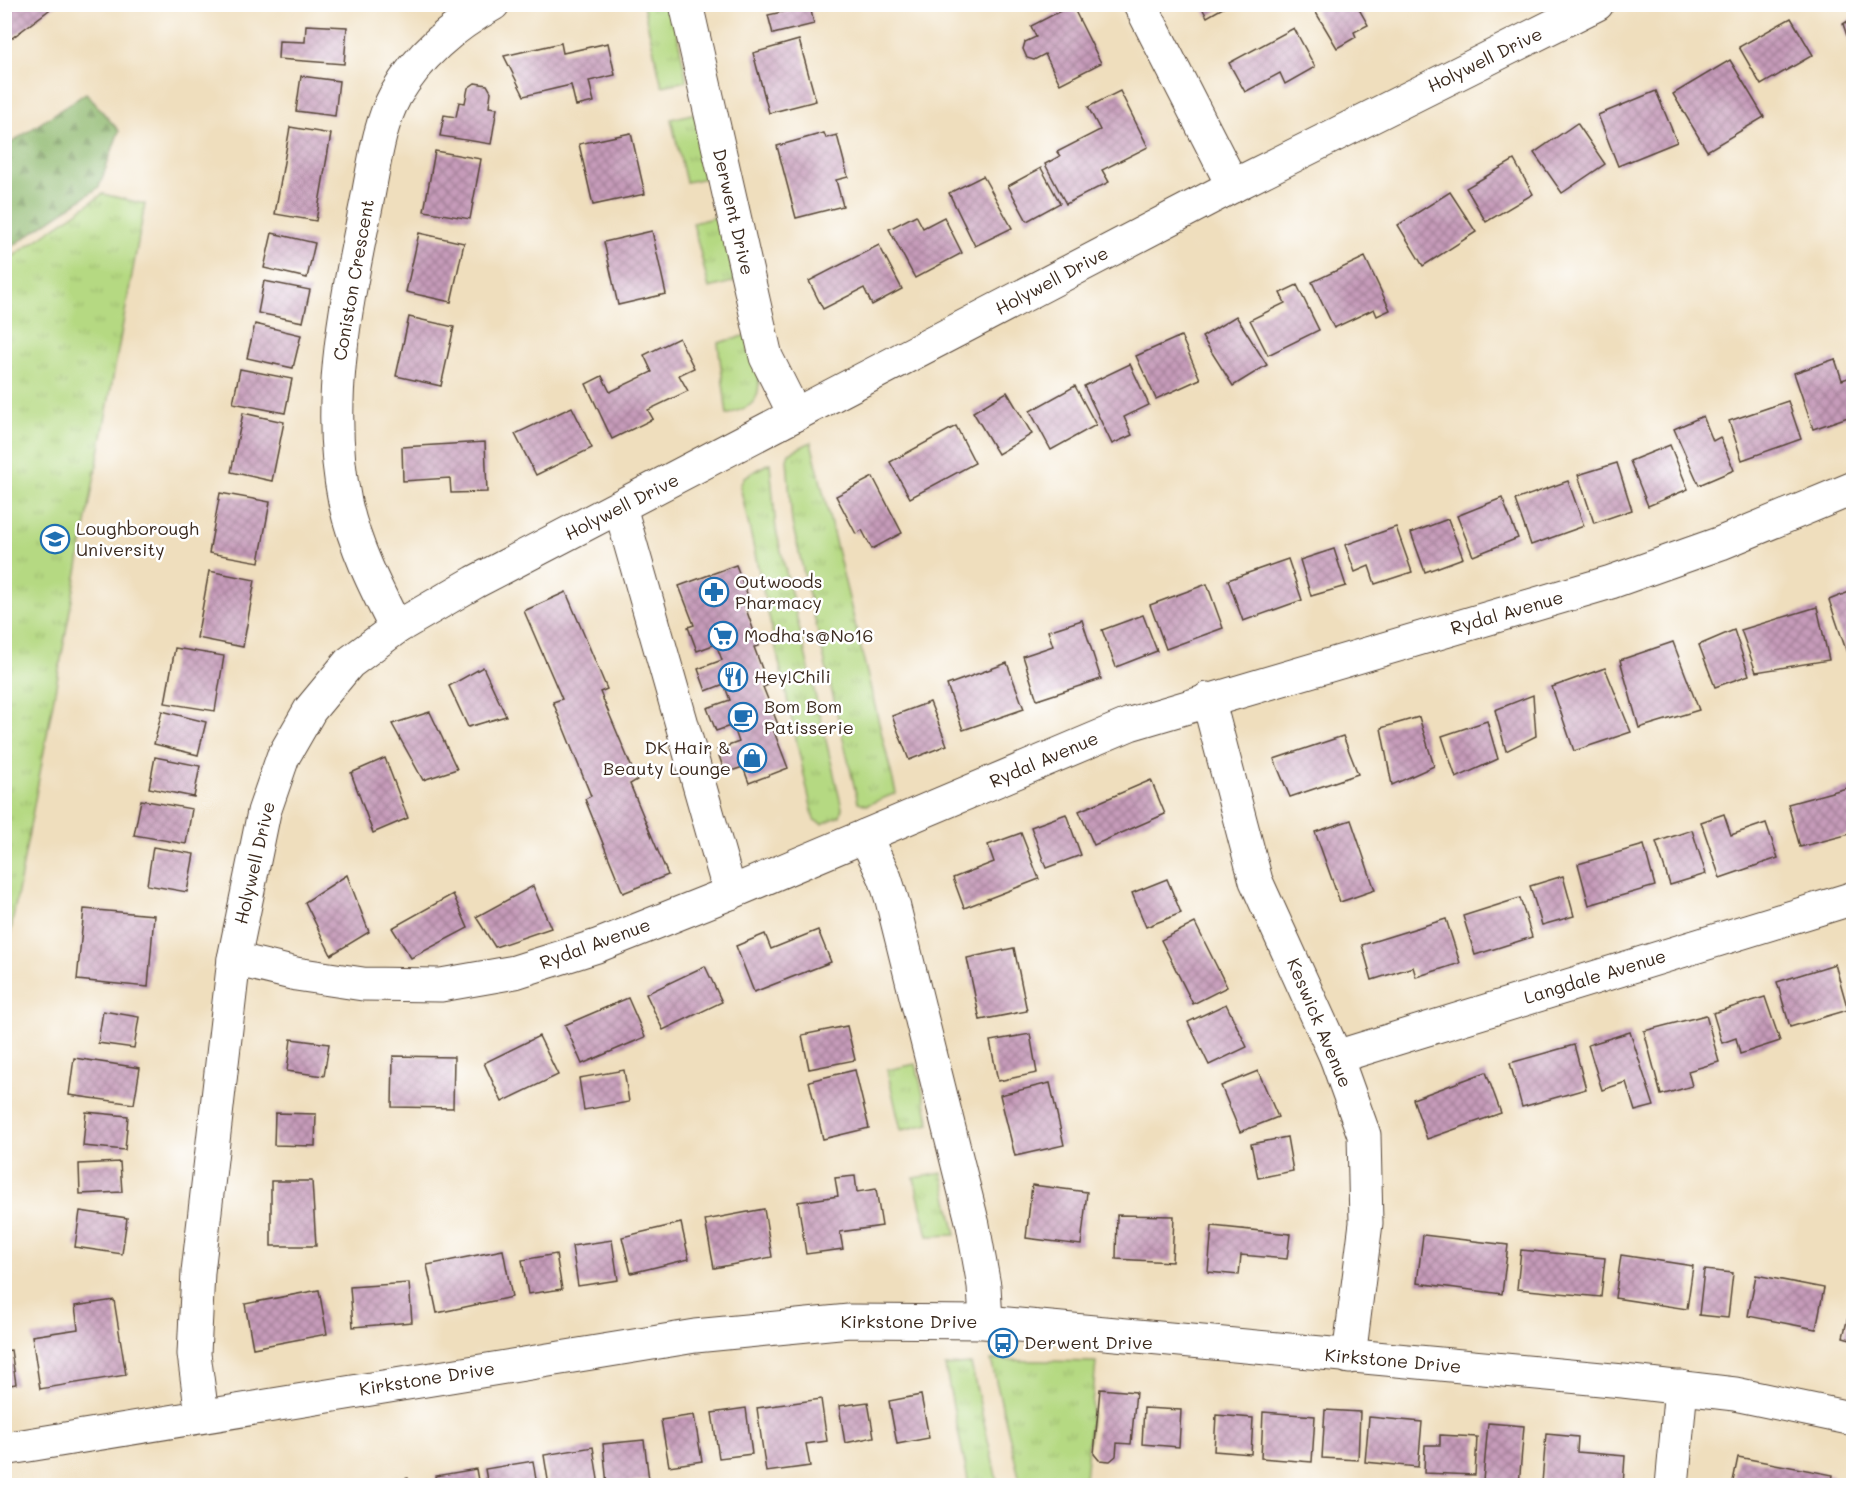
<svg xmlns="http://www.w3.org/2000/svg" width="1858" height="1490" viewBox="0 0 1858 1490" font-family="Mali,sans-serif">
  <style>
    .grass { fill: url(#grass-tufts); stroke: #788250; stroke-width: 1.5 }
    .forest { fill: url(#forest-firs); stroke: #667247; stroke-width: 1.5 }
    .building { fill: url(#building-cross-hatch) }
    .lines { fill: none; stroke-linecap: round; stroke-linejoin: round }
    .minor-casing { stroke: #564536; stroke-width: 35 }
    .minor { stroke: #fff; stroke-width: 33 }
    .labels { text-anchor: middle; stroke-width: 5; stroke-linejoin: round; paint-order: stroke }
    .street-label { font-size: 18px; fill: #3b2a1e; stroke: #fff }
    .poi-label { font-size: 18px; fill: #3b2a1e; stroke: #fff; text-anchor: start }
  </style>
  <defs>
    <pattern id="grass-tufts" width="24" height="20" patternUnits="userSpaceOnUse" patternTransform="scale(1.5)"><rect width="24" height="20" fill="#b5d982"/><path d="M3 7l-1-3M5 7V3M7 7l1-3M15 17l-1-3M17 17v-4M19 17l1-3" fill="none" stroke="#9dba70"/></pattern>
    <pattern id="forest-firs" width="22" height="20" patternUnits="userSpaceOnUse" patternTransform="scale(1.5)"><rect width="22" height="20" fill="#90b970"/><path d="M5 1l3.5 6h-7zM16 11l3.5 6h-7z" fill="#77975b"/></pattern>
    <pattern id="building-cross-hatch" width="8" height="8" patternUnits="userSpaceOnUse" patternTransform="scale(1.5)"><rect width="8" height="8" fill="#c69bba"/><path d="M0 0l8 8M0 8l8-8" fill="none" stroke="#a27f97"/></pattern>
  </defs>
  <rect width="100%" height="100%" fill="#fff"/>
  <filter id="ink" filterUnits="userSpaceOnUse"><feTurbulence type="fractalNoise" baseFrequency=".0167" numOctaves="2"/><feDisplacementMap in="SourceGraphic" scale="12" xChannelSelector="R" yChannelSelector="G"/><feConvolveMatrix kernelMatrix="1 2 1 2 8 2 1 2 1" color-interpolation-filters="sRGB"/></filter>
  <filter id="wash" filterUnits="userSpaceOnUse"><feTurbulence type="fractalNoise" baseFrequency=".008" numOctaves="4" result="noise"/><feDisplacementMap in="SourceGraphic" scale="24" xChannelSelector="R" yChannelSelector="G"/><feGaussianBlur stdDeviation="1.35" result="paint"/><feColorMatrix in="noise" values="0 0 0 0 0 0 0 0 0 0 0 0 0 0 0 0 0 1.4 0 .05"/><feComposite in="paint" operator="in"/></filter>
  <g filter="url(#wash)">
    <rect width="100%" height="100%" fill="#efdebd"/>
    <g class="grass">
      <polygon points="643,5 671,5 687,81 662,86"/>
      <polygon points="696,113 711,177 686,182 671,119"/>
      <polygon points="103,194 145,204 5,962 5,262"/>
      <polygon points="720,216 736,281 709,288 693,223"/>
      <path d="M747 335C752 354 769 390 750 405 744 409 734 412 727 415L718 343Z"/>
      <polygon points="811,442 896,793 867,805 858,802 792,523 787,459 789,453"/>
      <polygon points="770,463 776,530 842,808 840,816 822,824 814,820 740,486 744,477"/>
      <polygon points="916,1064 930,1124 901,1130 887,1070"/>
      <polygon points="942,1173 956,1235 928,1236 914,1178"/>
      <polygon points="991,1360 1096,1362 1085,1479 1060,1479 1059,1485 1021,1485"/>
      <polygon points="971,1364 998,1485 969,1485 945,1366"/>
    </g>
    <polygon class="forest" points="86,93 119,131 99,187 5,251 5,147"/>
    <g id="blocks">
      <g class="building">
        <polygon points="4,4 57,4 4,44"/>
        <polygon points="1200,4 1230,4 1207,17"/>
        <polygon points="1326,4 1356,4 1368,25 1354,32 1356,37 1337,48 1315,11"/>
        <polygon points="1072,5 1101,63 1060,84 1045,54 1034,60 1027,58 1023,49 1025,42 1036,37 1031,26"/>
        <polygon points="810,6 814,24 773,34 768,15"/>
        <polygon points="1854,17 1854,53 1853,53 1843,24"/>
        <polygon points="1791,18 1813,55 1761,85 1739,47"/>
        <polygon points="306,25 347,27 344,64 278,59 279,41 305,42"/>
        <polygon points="1294,28 1315,67 1285,84 1280,73 1245,92 1229,63"/>
        <polygon points="799,40 816,101 769,113 753,53"/>
        <polygon points="561,43 563,53 608,43 615,75 589,81 594,102 576,106 571,85 524,96 504,56"/>
        <polygon points="1730,60 1764,117 1707,151 1673,94"/>
        <polygon points="301,76 339,81 335,116 296,111"/>
        <polygon points="475,83 487,85 491,92 489,107 497,108 491,144 440,136 444,115 456,117 459,102 465,103 468,88"/>
        <polygon points="1120,91 1148,147 1102,170 1109,182 1066,204 1045,164 1060,156 1057,152 1100,130 1088,107"/>
        <polygon points="1656,91 1677,142 1618,166 1598,115"/>
        <polygon points="1577,123 1605,164 1562,193 1534,153"/>
        <polygon points="290,127 331,134 316,221 275,214"/>
        <polygon points="631,133 645,194 593,205 579,144"/>
        <polygon points="824,133 826,138 837,135 848,177 836,180 843,206 796,218 777,146"/>
        <polygon points="435,151 481,159 470,219 424,211"/>
        <polygon points="1514,160 1533,194 1486,222 1466,188"/>
        <polygon points="1041,168 1060,203 1027,221 1008,186"/>
        <polygon points="983,176 1012,228 975,246 949,193"/>
        <polygon points="1450,192 1476,232 1423,266 1398,225"/>
        <polygon points="916,215 923,228 944,217 962,253 915,278 889,229"/>
        <polygon points="652,231 666,294 618,305 604,242"/>
        <polygon points="272,233 315,243 307,278 264,268"/>
        <polygon points="419,233 464,243 451,302 406,292"/>
        <polygon points="879,245 902,289 872,305 864,288 823,309 809,281"/>
        <polygon points="1365,257 1390,310 1377,316 1374,309 1334,328 1312,282"/>
        <polygon points="264,281 310,290 303,322 258,313"/>
        <polygon points="1297,285 1319,330 1268,355 1250,320 1285,303 1280,293"/>
        <polygon points="1236,316 1267,365 1233,386 1202,337"/>
        <polygon points="409,317 454,327 441,386 396,376"/>
        <polygon points="255,324 301,335 293,368 247,358"/>
        <polygon points="1181,336 1200,379 1156,399 1136,356"/>
        <polygon points="679,338 694,368 679,375 688,391 648,410 653,419 612,439 586,384 602,376 610,392 652,372 644,355"/>
        <polygon points="1835,359 1842,380 1854,376 1854,415 1813,429 1794,373"/>
        <polygon points="1130,364 1149,405 1124,417 1132,435 1112,444 1084,386"/>
        <polygon points="240,369 292,379 285,413 233,403"/>
        <polygon points="1075,386 1096,425 1051,450 1030,411"/>
        <polygon points="1007,392 1032,434 998,454 973,412"/>
        <polygon points="1788,401 1801,439 1742,460 1729,421"/>
        <polygon points="572,407 592,448 536,475 515,434"/>
        <polygon points="243,413 284,422 272,481 231,472"/>
        <polygon points="1703,416 1713,441 1720,437 1734,470 1699,485 1674,429"/>
        <polygon points="956,426 975,463 910,498 890,462"/>
        <polygon points="485,442 487,492 451,493 450,478 403,481 402,447"/>
        <polygon points="1670,445 1688,489 1648,506 1630,461"/>
        <polygon points="1617,463 1632,510 1594,523 1578,475"/>
        <polygon points="873,477 902,533 872,549 862,530 856,534 836,496"/>
        <polygon points="1568,481 1584,526 1531,545 1515,500"/>
        <polygon points="220,493 270,502 259,562 209,553"/>
        <polygon points="1502,498 1518,538 1473,556 1457,516"/>
        <polygon points="1448,519 1463,558 1425,572 1411,533"/>
        <polygon points="1396,527 1412,572 1375,584 1369,566 1355,572 1345,545"/>
        <polygon points="1334,549 1346,586 1311,596 1300,560"/>
        <polygon points="1288,559 1302,600 1243,621 1228,580"/>
        <polygon points="736,565 751,604 745,606 759,646 754,647 768,685 763,687 779,727 773,729 788,768 749,783 743,767 725,773 717,750 739,742 733,725 716,731 707,708 730,700 724,684 706,691 698,669 722,660 716,644 697,651 688,627 694,625 679,586"/>
        <polygon points="209,571 255,580 243,647 197,638"/>
        <polygon points="1207,584 1223,628 1166,649 1150,605"/>
        <polygon points="1854,590 1854,651 1847,653 1829,600"/>
        <polygon points="566,592 607,689 600,692 637,780 630,784 668,875 623,893 585,799 591,796 553,702 562,699 524,611"/>
        <polygon points="1817,607 1829,660 1756,672 1741,630"/>
        <polygon points="1143,615 1157,651 1116,667 1102,630"/>
        <polygon points="1082,620 1101,679 1037,700 1023,656 1053,646 1048,631"/>
        <polygon points="1734,630 1749,675 1715,687 1699,645"/>
        <polygon points="1673,642 1699,710 1639,728 1620,660"/>
        <polygon points="175,648 224,656 215,711 165,703"/>
        <polygon points="1007,663 1024,709 963,730 947,685"/>
        <polygon points="483,667 506,716 468,727 449,686"/>
        <polygon points="1605,668 1631,732 1574,751 1552,687"/>
        <polygon points="1533,695 1536,736 1506,751 1495,710"/>
        <polygon points="930,702 947,745 909,760 892,716"/>
        <polygon points="162,711 206,722 198,755 154,744"/>
        <polygon points="430,712 457,769 423,780 392,724"/>
        <polygon points="1419,717 1434,766 1392,785 1381,728"/>
        <polygon points="1487,721 1498,759 1456,778 1442,736"/>
        <polygon points="1343,736 1358,774 1290,797 1274,759"/>
        <polygon points="155,757 200,766 194,797 149,788"/>
        <polygon points="385,758 408,818 373,833 351,773"/>
        <polygon points="1151,780 1165,814 1094,845 1079,811"/>
        <polygon points="1854,786 1854,833 1800,847 1788,804"/>
        <polygon points="141,800 192,809 186,844 134,835"/>
        <polygon points="1066,814 1081,855 1046,868 1031,827"/>
        <polygon points="1724,814 1731,835 1766,823 1778,858 1720,878 1701,822"/>
        <polygon points="1351,820 1375,890 1340,902 1315,832"/>
        <polygon points="1692,830 1706,874 1670,885 1656,842"/>
        <polygon points="1021,833 1039,879 964,908 953,878 994,862 988,845"/>
        <polygon points="1644,845 1655,886 1589,905 1578,864"/>
        <polygon points="153,847 194,854 187,892 147,885"/>
        <polygon points="347,875 369,932 331,955 305,902"/>
        <polygon points="1563,876 1574,916 1542,925 1530,886"/>
        <polygon points="1167,879 1181,913 1146,927 1132,893"/>
        <polygon points="533,886 551,928 495,947 476,917"/>
        <polygon points="453,894 468,928 411,958 392,928"/>
        <polygon points="1520,898 1532,937 1475,955 1463,916"/>
        <polygon points="84,909 154,915 148,987 77,980"/>
        <polygon points="1446,919 1460,963 1416,977 1413,967 1372,980 1362,945"/>
        <polygon points="1195,923 1227,987 1193,1004 1161,940"/>
        <polygon points="818,930 831,962 754,992 736,946 765,934 771,949"/>
        <polygon points="1014,948 1027,1011 980,1020 967,958"/>
        <polygon points="1835,964 1848,1010 1790,1027 1777,982"/>
        <polygon points="705,966 722,1002 663,1030 646,994"/>
        <polygon points="1765,997 1780,1041 1740,1054 1736,1038 1722,1043 1713,1013"/>
        <polygon points="628,998 645,1037 582,1064 565,1025"/>
        <polygon points="1226,1004 1247,1047 1209,1065 1188,1022"/>
        <polygon points="103,1011 139,1017 134,1048 98,1043"/>
        <polygon points="1706,1015 1719,1062 1688,1071 1692,1086 1661,1095 1644,1031"/>
        <polygon points="847,1026 855,1060 809,1069 802,1035"/>
        <polygon points="1630,1032 1654,1106 1635,1111 1626,1082 1602,1090 1588,1045"/>
        <polygon points="1030,1034 1037,1073 998,1081 990,1041"/>
        <polygon points="539,1036 558,1075 502,1102 484,1063"/>
        <polygon points="291,1039 329,1044 324,1076 287,1071"/>
        <polygon points="1574,1045 1586,1089 1522,1107 1510,1063"/>
        <polygon points="393,1056 454,1057 453,1108 392,1107"/>
        <polygon points="74,1058 140,1068 134,1104 69,1095"/>
        <polygon points="624,1070 629,1102 584,1110 579,1078"/>
        <polygon points="855,1070 869,1128 823,1139 809,1081"/>
        <polygon points="1258,1071 1278,1117 1240,1132 1221,1086"/>
        <polygon points="1486,1072 1501,1113 1427,1139 1413,1099"/>
        <polygon points="1050,1083 1064,1145 1015,1156 1000,1095"/>
        <polygon points="86,1112 128,1116 125,1150 83,1146"/>
        <polygon points="275,1113 316,1114 315,1146 274,1145"/>
        <polygon points="1287,1137 1293,1171 1258,1178 1251,1144"/>
        <polygon points="120,1162 122,1192 80,1194 79,1164"/>
        <polygon points="855,1176 857,1192 876,1189 882,1226 840,1232 843,1249 806,1254 798,1202 838,1196 835,1178"/>
        <polygon points="271,1181 312,1181 316,1246 271,1246"/>
        <polygon points="1032,1185 1087,1192 1081,1245 1026,1238"/>
        <polygon points="764,1209 772,1257 714,1268 705,1220"/>
        <polygon points="80,1211 127,1218 122,1254 75,1247"/>
        <polygon points="1117,1215 1174,1216 1172,1262 1116,1259"/>
        <polygon points="681,1223 689,1259 631,1273 622,1237"/>
        <polygon points="1212,1226 1290,1234 1287,1259 1241,1255 1239,1275 1208,1272"/>
        <polygon points="1423,1235 1508,1245 1502,1294 1417,1283"/>
        <polygon points="612,1240 618,1280 578,1286 572,1246"/>
        <polygon points="503,1250 512,1297 437,1313 427,1265"/>
        <polygon points="1521,1250 1605,1258 1601,1297 1517,1289"/>
        <polygon points="556,1254 562,1289 528,1294 522,1260"/>
        <polygon points="1621,1255 1693,1266 1687,1309 1615,1298"/>
        <polygon points="1704,1270 1733,1273 1728,1318 1699,1315"/>
        <polygon points="1756,1275 1824,1288 1816,1329 1748,1316"/>
        <polygon points="409,1283 412,1322 353,1327 350,1287"/>
        <polygon points="319,1290 327,1334 253,1348 245,1304"/>
        <polygon points="1853,1297 1854,1297 1854,1340 1843,1337"/>
        <polygon points="114,1300 126,1375 40,1389 32,1336 78,1329 75,1306"/>
        <polygon points="11,1350 16,1384 4,1386 4,1351"/>
        <polygon points="1100,1389 1136,1392 1131,1444 1117,1443 1116,1456 1110,1461 1099,1460 1094,1454"/>
        <polygon points="921,1395 929,1438 897,1444 889,1401"/>
        <polygon points="821,1399 827,1441 806,1444 810,1466 766,1472 757,1408"/>
        <polygon points="868,1402 874,1437 845,1443 839,1406"/>
        <polygon points="746,1408 752,1454 719,1458 712,1413"/>
        <polygon points="1144,1408 1181,1410 1179,1447 1142,1444"/>
        <polygon points="1325,1410 1360,1412 1358,1460 1322,1458"/>
        <polygon points="1263,1412 1315,1416 1312,1462 1261,1458"/>
        <polygon points="694,1415 702,1461 669,1466 661,1420"/>
        <polygon points="1216,1415 1253,1418 1251,1454 1214,1451"/>
        <polygon points="1369,1417 1422,1422 1418,1467 1365,1462"/>
        <polygon points="1488,1423 1524,1426 1519,1485 1483,1481"/>
        <polygon points="1546,1434 1578,1437 1577,1452 1625,1456 1623,1486 1542,1483"/>
        <polygon points="1440,1435 1477,1437 1475,1475 1424,1473 1425,1445 1440,1445"/>
        <polygon points="644,1440 649,1480 607,1485 603,1444"/>
        <polygon points="593,1447 599,1486 549,1486 544,1455"/>
        <polygon points="1738,1457 1833,1475 1831,1486 1732,1486"/>
        <polygon points="533,1461 537,1486 488,1486 485,1469"/>
        <polygon points="476,1469 479,1486 437,1486 435,1476"/>
        <polygon points="408,1478 410,1486 372,1486 371,1484"/>
      </g>
    </g>
  </g>
  <g filter="url(#ink)">
    <use href="#blocks" fill-opacity="0" stroke="#564536" stroke-width="1.5"/>
    <g class="lines">
      <g class="minor-casing">
        <g id="minor">
          <polyline points="686,4 766,357 795,415"/>
          <polyline points="1140,4 1233,186"/>
          <polyline points="620,507 730,893"/>
          <path d="M396 628C375 587 355 547 345 502 324 401 347 301 367 201 374 167 378 127 395 96 419 55 452 27 493 4"/>
          <polyline points="1208,699 1256,881 1336,1057 1364,1135 1366,1223 1349,1357"/>
          <polyline points="865,836 885,878 892,900 973,1225 984,1286 986,1322"/>
          <polyline points="234,959 296,974 363,984 441,985 515,972 597,946 730,893 1130,724 1611,582 1721,543 1854,488"/>
          <polyline points="1336,1057 1854,898"/>
          <polyline points="202,1415 194,1354 198,1272 234,959 264,812 283,757 310,710 349,663 396,628 475,582 1233,186 1597,4"/>
          <polyline points="4,1449 695,1336 849,1321 986,1322 1623,1381 1735,1394 1854,1419"/>
          <polyline points="1672,1486 1681,1387"/>
        </g>
      </g>
      <use href="#minor" class="minor"/>
    </g>
  </g>
  <defs>
    <g id="university-ring" transform="scale(1.5)"><circle r="9.5" fill="#fff" stroke="#1f6fb2" stroke-width="1.5"/><path d="M0-5L7-2L0 1L-7-2ZM-4 1L0 2.5L4 1V4Q0 6-4 4Z" fill="#1f6fb2"/></g>
    <g id="pharmacy-ring" transform="scale(1.5)"><circle r="9.5" fill="#fff" stroke="#1f6fb2" stroke-width="1.5"/><path d="M-2-6h4v4h4v4h-4v4h-4v-4h-4v-4h4Z" fill="#1f6fb2"/></g>
    <g id="supermarket-ring" transform="scale(1.5)"><circle r="9.5" fill="#fff" stroke="#1f6fb2" stroke-width="1.5"/><path d="M-6-5.5h2.5l.6 2H6L4.5 2H-2.5L-4.4-4H-6ZM-1.5 3.2a1.3 1.3 0 1 0 .1 0ZM3 3.2a1.3 1.3 0 1 0 .1 0Z" fill="#1f6fb2"/></g>
    <g id="restaurant-ring" transform="scale(1.5)"><circle r="9.5" fill="#fff" stroke="#1f6fb2" stroke-width="1.5"/><path d="M-5-6h1v4h1v-4h1v4h1v-4h1v5L-1.5 .5V6h-2V.5L-5-1ZM5-6V6H3V1.5H1.5Q1.5-4 5-6Z" fill="#1f6fb2"/></g>
    <g id="cafe-ring" transform="scale(1.5)"><circle r="9.5" fill="#fff" stroke="#1f6fb2" stroke-width="1.5"/><path d="M-5.5-4.5H6V0H3Q3 3.5 0 3.5H-2.5Q-5.5 3.5-5.5 0ZM3-3.2v2h1.7v-2ZM-6 4.5H4V6H-6Z" fill="#1f6fb2"/></g>
    <g id="shop-ring" transform="scale(1.5)"><circle r="9.5" fill="#fff" stroke="#1f6fb2" stroke-width="1.5"/><path d="M-5-2.5h2.3a2.7 3.5 0 0 1 5.4 0H5L5.5 6h-11ZM-1.5-2.5h3a1.5 2.3 0 0 0-3 0Z" fill="#1f6fb2"/></g>
    <g id="bus-ring" transform="scale(1.5)"><circle r="9.5" fill="#fff" stroke="#1f6fb2" stroke-width="1.5"/><path d="M-5-6H5V4H4V6H2V4H-2V6H-4V4H-5ZM-3.5-4V0h7V-4ZM-3.5 1.2v1.5H-2V1.2ZM2 1.2v1.5H3.5V1.2Z" fill="#1f6fb2"/></g>
  </defs>
  <g fill-rule="evenodd">
    <use href="#university-ring" x="55" y="539"/>
    <use href="#pharmacy-ring" x="714" y="592"/>
    <use href="#supermarket-ring" x="723" y="636"/>
    <use href="#restaurant-ring" x="733" y="677"/>
    <use href="#cafe-ring" x="743" y="717"/>
    <use href="#shop-ring" x="752" y="758"/>
    <use href="#bus-ring" x="1003" y="1343"/>
  </g>
  <g class="labels">
    <g class="street-label">
      <text transform="translate(1485 60) rotate(-26)" y="6">Holywell Drive</text>
      <text transform="translate(733 212) rotate(77)" y="6">Derwent Drive</text>
      <text transform="translate(354 280) rotate(-80)" y="6">Coniston Crescent</text>
      <text transform="translate(1052 281) rotate(-28)" y="6">Holywell Drive</text>
      <text transform="translate(622 507) rotate(-27)" y="6">Holywell Drive</text>
      <text transform="translate(1507 613) rotate(-16)" y="6">Rydal Avenue</text>
      <text transform="translate(1044 760) rotate(-23)" y="6">Rydal Avenue</text>
      <text transform="translate(255 863) rotate(-77)" y="6">Holywell Drive</text>
      <text transform="translate(595 944) rotate(-20)" y="6">Rydal Avenue</text>
      <text transform="translate(1595 977) rotate(-17)" y="6">Langdale Avenue</text>
      <text transform="translate(1319 1023) rotate(67)" y="6">Keswick Avenue</text>
      <text x="909" y="1328">Kirkstone Drive</text>
      <text transform="translate(1393 1361) rotate(5)" y="6">Kirkstone Drive</text>
      <text transform="translate(427 1379) rotate(-9)" y="6">Kirkstone Drive</text>
    </g>
    <g class="poi-label">
      <text x="76" y="535">Loughborough<tspan x="76" dy="21">University</tspan></text>
      <text x="735" y="588">Outwoods<tspan x="735" dy="21">Pharmacy</tspan></text>
      <text x="744" y="642">Modha's@No16</text>
      <text x="754" y="683">Hey!Chili</text>
      <text x="764" y="713">Bom Bom<tspan x="764" dy="21">Patisserie</tspan></text>
      <text x="731" y="754" text-anchor="end">DK Hair &amp;<tspan x="731" dy="21">Beauty Lounge</tspan></text>
      <text x="1024" y="1349">Derwent Drive</text>
    </g>
  </g>
  <rect width="1858" height="1490" fill="none" stroke="#fff" stroke-width="24"/>
</svg>
